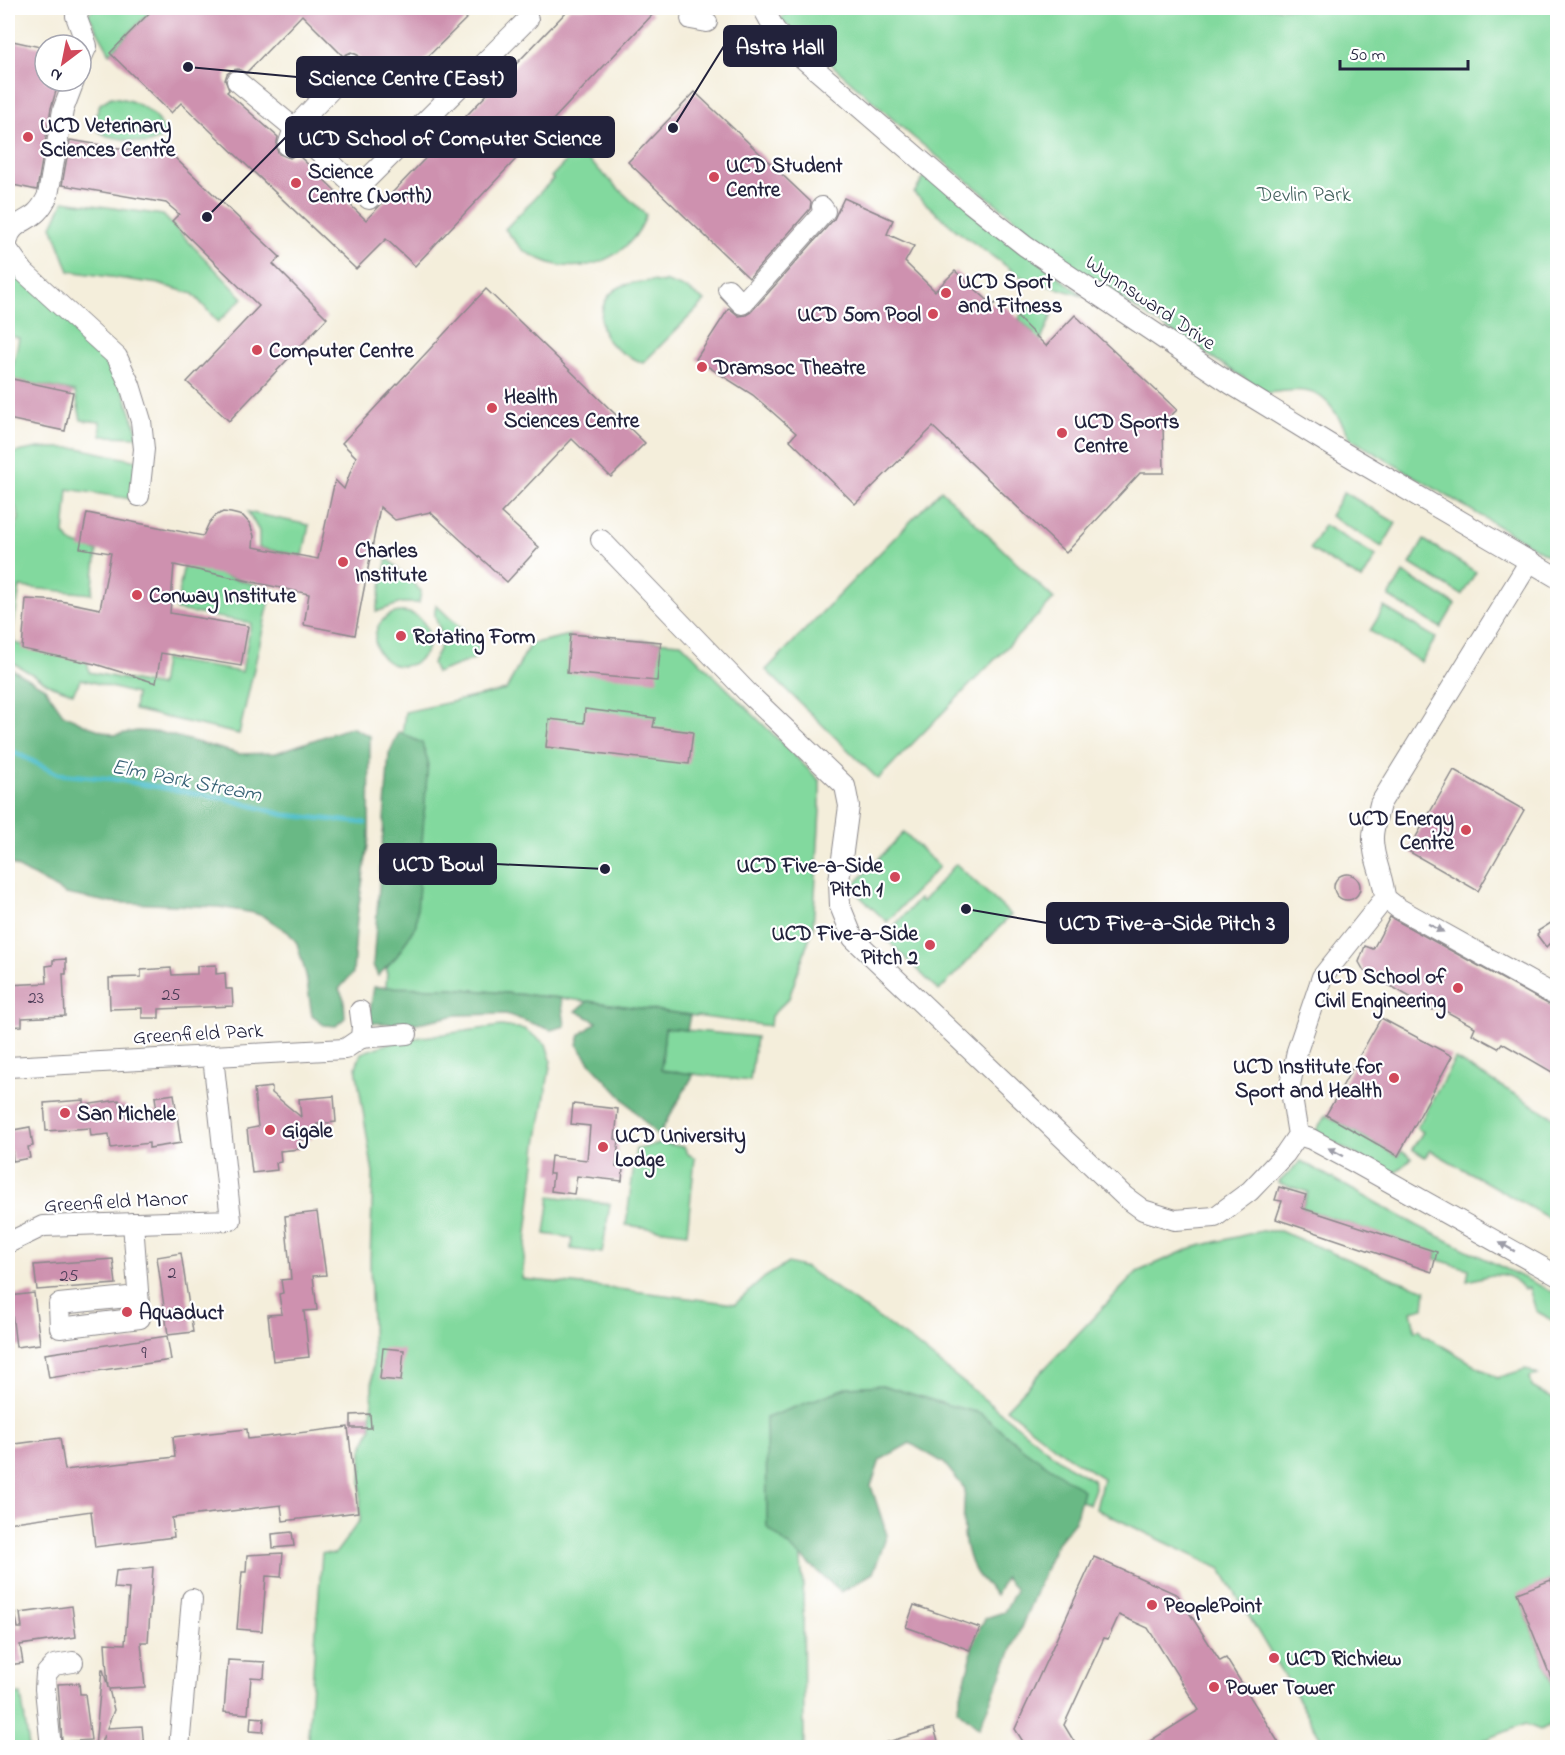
<svg xmlns="http://www.w3.org/2000/svg" width="1565" height="1755" viewBox="0 0 1565 1755" font-family="'Indie Flower',sans-serif">
  <style>
    .green { fill: #82d99e; stroke: #527e6c; stroke-width: 1.5 }
    .forest { fill: #69b985; stroke: #466e60; stroke-width: 1.5 }
    .lines { fill: none; stroke-linecap: round; stroke-linejoin: round }
    .stream { stroke: #53c0cc; stroke-width: 5 }
    .building { fill: #ce91af }
    .minor-casing { stroke: #8b888b; stroke-width: 22 }
    .minor { stroke: #fff; stroke-width: 20 }
    .oneway { fill: #9c9ca7 }
    .poi-dot { fill: #d1495b; stroke: #fff; stroke-width: 2 }
    .labels { text-anchor: middle; stroke-width: 4.5; stroke-linejoin: round; paint-order: stroke }
    .number-label { font-size: 18px; fill: #4d3e58 }
    .poi-label { font-size: 21px; font-weight: bold; fill: #22223b; stroke: #fff; text-anchor: start }
    .park-label { font-size: 21px; fill: #44625e; stroke: #fff }
    .street-label { font-size: 21px; fill: #22223b; stroke: #fff }
    .water-label { font-size: 22px; font-style: italic; fill: #366175; stroke: #fff }
    .leader { fill: none; stroke: #22223b; stroke-width: 2 }
    .callout-dot { fill: #22223b; stroke: #fff; stroke-width: 2 }
    .callout { fill: #22223b; stroke: #22223b; stroke-width: 2 }
    .callout-label { font-size: 22px; text-anchor: middle; font-weight: bold; fill: #fff }
  </style>
  <rect width="100%" height="100%" fill="#fff"/>
  <filter id="ink" filterUnits="userSpaceOnUse"><feTurbulence type="fractalNoise" baseFrequency=".0167" numOctaves="2"/><feDisplacementMap in="SourceGraphic" scale="12" xChannelSelector="R" yChannelSelector="G"/><feConvolveMatrix kernelMatrix="1 2 1 2 8 2 1 2 1" color-interpolation-filters="sRGB"/></filter>
  <filter id="wash" filterUnits="userSpaceOnUse"><feTurbulence type="fractalNoise" baseFrequency=".008" numOctaves="4" result="noise"/><feDisplacementMap in="SourceGraphic" scale="24" xChannelSelector="R" yChannelSelector="G"/><feGaussianBlur stdDeviation="1.35" result="paint"/><feColorMatrix in="noise" values="0 0 0 0 0 0 0 0 0 0 0 0 0 0 0 0 0 1.4 0 .05"/><feComposite in="paint" operator="in"/></filter>
  <g filter="url(#wash)">
    <rect width="100%" height="100%" fill="#f4eedb"/>
    <g class="green">
      <polygon points="95,8 154,8 110,53 88,14"/>
      <path d="M792 8H1557V561L1351 439C1326 394 1320 385 1267 393L1090 279 913 137 780 19Z"/>
      <path d="M111 97C134 99 156 110 165 133L161 139 147 144 107 136 98 131 95 118 100 104Z"/>
      <path d="M579 151 646 215C632 258 580 279 540 259 535 256 528 254 523 250 517 244 511 236 505 229L553 179 551 177 570 157 572 159Z"/>
      <polygon points="927,173 1083,296 1023,278 957,231 914,193"/>
      <polygon points="64,201 163,215 243,298 218,322 193,294 159,284 69,271 52,226"/>
      <polygon points="8,236 34,267 45,296 103,358 119,377 139,437 101,436 100,422 81,420 75,392 10,379 19,338 8,335"/>
      <path d="M652 281 663 283 664 281 687 289 705 301 643 363C633 358 619 353 611 344 595 327 599 298 620 287 629 282 642 282 652 281Z"/>
      <polygon points="1033,306 1052,315 1039,345 1024,345 1034,334 1019,319 1024,307"/>
      <path d="M38 448H78L146 463 138 500 68 489 64 534 72 543 97 551 92 594 20 587 13 630 14 643 87 659 89 672 160 686 164 659 242 672 251 623 176 610 184 563 272 590 239 734 134 710 136 694 81 679 73 693 52 686 8 660C8 614 0 561 19 518L8 483V454Z"/>
      <polygon points="941,490 1054,599 878,779 766,670"/>
      <polygon points="1344,492 1396,523 1382,547 1330,516"/>
      <polygon points="248,512 309,525 303,556 259,548 259,531"/>
      <polygon points="1324,525 1376,556 1362,580 1310,549"/>
      <polygon points="1424,540 1476,572 1462,595 1410,564"/>
      <polygon points="387,558 421,591 419,603 401,603 376,612"/>
      <polygon points="1403,573 1455,604 1441,628 1389,597"/>
      <path d="M436 605 482 648 474 659 436 673 432 663C437 654 443 644 441 634 439 620 432 622 436 605Z"/>
      <polygon points="1384,607 1436,638 1421,662 1370,631"/>
      <circle cx="402" cy="639" r="27"/>
      <polygon points="570,635 681,643 820,781 820,810 813,927 789,998 771,1016 770,1026 561,998 451,988 386,988 400,753 405,712 506,690 530,644"/>
      <polygon points="904,832 939,867 887,922 851,888"/>
      <polygon points="956,864 1011,915 939,991 884,937 919,899 922,902"/>
      <polygon points="501,1026 524,1029 546,1044 551,1060 537,1144 522,1279 602,1287 735,1304 765,1277 788,1263 806,1268 913,1342 1066,1465 1093,1480 1095,1488 1089,1505 929,1422 790,1422 803,1586 804,1747 307,1748 322,1553 335,1554 360,1520 362,1450 371,1428 373,1358 370,1262 373,1174 356,1067 361,1053 395,1041"/>
      <polygon points="665,1028 756,1037 750,1081 661,1070"/>
      <polygon points="1455,1059 1557,1119 1557,1223 1430,1150 1425,1157 1412,1149 1423,1132 1417,1128"/>
      <polygon points="1326,1115 1398,1156 1401,1151 1412,1158 1396,1173 1390,1174 1315,1132"/>
      <path d="M661 1143 684 1147 688 1154 695 1158 687 1233 626 1225 636 1149C644 1149 653 1144 661 1143Z"/>
      <path d="M1301 1161 1418 1226 1557 1294V1323L1536 1311 1529 1288 1524 1289C1506 1266 1491 1276 1467 1281L1469 1269 1435 1259 1437 1253 1302 1208 1308 1192 1278 1183Z"/>
      <polygon points="550,1196 610,1204 602,1253 571,1249 572,1238 545,1234"/>
      <polygon points="1261,1231 1280,1231 1397,1280 1426,1290 1424,1308 1411,1311 1415,1331 1420,1329 1422,1334 1497,1378 1526,1369 1538,1375 1530,1377 1532,1387 1557,1401 1557,1597 1551,1580 1518,1594 1557,1695 1557,1722 1540,1730 1525,1724 1467,1747 1326,1747 1221,1569 1096,1509 1103,1478 1067,1456 1006,1409 1137,1272 1191,1248"/>
      <polygon points="21,1694 29,1747 8,1747 8,1695"/>
    </g>
    <g class="forest">
      <polygon points="8,667 45,688 63,714 88,726 114,735 137,731 159,732 240,754 276,753 351,727 370,736 369,838 357,918 353,973 339,989 344,999 345,1018 336,1026 324,1025 312,1016 306,975 297,943 288,932 265,917 254,913 219,907 107,902 66,894 8,862"/>
      <polygon points="399,732 422,743 428,761 416,925 397,956 378,976 373,965 389,754"/>
      <polygon points="374,987 451,988 561,998 565,1026 551,1030 506,1014 457,1015 413,1024 368,1023"/>
      <polygon points="588,1001 690,1015 687,1030 665,1028 661,1070 694,1074 658,1136 592,1065 577,1044 580,1035 597,1022 576,1011"/>
      <path d="M882 1385 948 1405 980 1413 1025 1450 1083 1490 1075 1521 1056 1544 979 1728 957 1709 971 1658 973 1637 986 1618 1004 1612 1016 1590 1005 1578 996 1595C990 1588 982 1581 977 1574 960 1548 963 1518 965 1489L944 1463 910 1443 880 1460 871 1486 887 1535 873 1573 841 1592 767 1527 766 1418 848 1387Z"/>
    </g>
    <g class="lines">
      <polyline class="stream" points="8,749 58,774 113,779 175,790 228,799 285,815 365,823"/>
    </g>
    <g id="blocks">
      <g class="building">
        <polygon points="154,8 477,8 390,94 361,71 363,64 358,55 351,52 343,56 302,15 246,73 238,69 232,70 227,74 225,80 229,90 227,92 278,137 276,148 279,154 290,158 297,154 366,220 570,8 646,8 653,14 415,266 386,239 356,269 181,103 171,113 110,53"/>
        <polygon points="8,40 45,48 45,81 59,81 51,108 37,190 8,184"/>
        <polygon points="695,92 811,202 810,209 749,278 628,162"/>
        <polygon points="70,140 174,157 280,257 273,264 327,318 229,421 187,382 259,306 172,221 179,214 166,203 62,185"/>
        <polygon points="844,198 893,220 887,234 914,246 905,262 935,291 955,271 993,305 1000,300 1046,346 1075,315 1177,410 1163,423 1164,473 1140,473 1066,553 933,427 855,504 790,440 796,433 753,395 696,359 729,308 739,316 746,315 751,312 834,219"/>
        <polygon points="486,289 645,443 611,477 572,439 501,513 539,547 507,582 430,512 395,520 380,507 355,635 304,625 309,594 174,565 170,613 248,626 241,666 161,653 156,683 95,664 22,649 26,599 61,601 100,609 111,553 80,548 87,513 203,536 209,523 215,516 223,512 231,513 243,516 250,524 254,536 253,547 318,559 335,480 344,489 356,457 342,443"/>
        <polygon points="8,378 73,392 65,431 8,419"/>
        <polygon points="570,634 661,642 657,681 567,673"/>
        <polygon points="585,709 655,718 653,727 693,732 689,764 546,747 549,719 584,723"/>
        <polygon points="1454,770 1524,810 1478,891 1408,851"/>
        <circle cx="1347" cy="887" r="13"/>
        <polygon points="1390,917 1557,1009 1557,1075 1502,1043 1498,1048 1472,1034 1475,1027 1436,1006 1433,1010 1364,971 1359,962 1365,946 1373,949"/>
        <polygon points="1557,919 1557,953 1550,943 1546,947 1537,935 1539,933 1538,931"/>
        <polygon points="66,959 66,974 63,974 65,1016 22,1018 22,1026 8,1027 8,985 47,983 46,966 53,965 53,960"/>
        <polygon points="216,965 216,974 225,973 226,989 232,989 233,1006 159,1009 159,1018 142,1018 142,1008 110,1009 109,978 141,977 141,970 171,968 172,975 197,974 197,966"/>
        <polygon points="1381,1018 1452,1056 1398,1156 1326,1115"/>
        <polygon points="272,1087 272,1093 301,1117 299,1099 334,1096 336,1122 317,1124 318,1133 311,1133 312,1139 299,1140 300,1149 280,1151 281,1162 276,1163 277,1170 252,1173 247,1129 258,1127 254,1089"/>
        <polygon points="174,1094 181,1143 149,1148 149,1143 111,1148 109,1134 91,1136 90,1128 46,1131 44,1103 84,1100 84,1105 119,1100 120,1105 125,1104 126,1116 157,1111 155,1097"/>
        <polygon points="573,1104 618,1109 615,1139 619,1140 616,1167 623,1168 622,1181 577,1176 574,1194 551,1191 553,1174 549,1174 551,1156 587,1160 590,1126 571,1124"/>
        <polygon points="30,1127 33,1146 28,1147 30,1158 13,1161 12,1151 8,1152 8,1131"/>
        <polygon points="1279,1187 1306,1195 1302,1208 1437,1252 1432,1272 1276,1219 1282,1201 1275,1200"/>
        <polygon points="317,1212 326,1275 313,1276 317,1310 304,1311 309,1357 273,1361 268,1315 282,1314 279,1294 283,1293 281,1280 291,1279 285,1216"/>
        <polygon points="181,1253 193,1332 168,1335 157,1257"/>
        <polygon points="113,1259 116,1284 37,1290 34,1265"/>
        <polygon points="34,1293 40,1344 16,1347 10,1296"/>
        <polygon points="167,1336 171,1360 49,1378 45,1354"/>
        <polygon points="383,1348 404,1350 401,1381 380,1379"/>
        <polygon points="370,1414 371,1428 351,1428 351,1415"/>
        <polygon points="348,1427 358,1512 283,1521 281,1505 172,1518 174,1537 95,1547 91,1511 8,1523 8,1445 60,1438 65,1470 175,1457 173,1437 247,1429 248,1439"/>
        <polygon points="292,1532 294,1546 273,1548 272,1534"/>
        <polygon points="283,1553 281,1577 266,1576 262,1631 237,1629 242,1572 246,1572 247,1555"/>
        <polygon points="1094,1557 1178,1595 1220,1661 1226,1658 1282,1748 1139,1748 1199,1710 1148,1628 1119,1615 1108,1639 1104,1638 1064,1725 1078,1748 1027,1748 1015,1729"/>
        <polygon points="153,1567 148,1642 141,1642 145,1687 109,1689 114,1710 107,1728 142,1726 144,1748 105,1748 104,1735 99,1748 95,1748 102,1669 103,1669 108,1688 105,1643 125,1644 129,1589 114,1588 116,1571"/>
        <polygon points="1551,1580 1557,1597 1557,1693 1517,1593"/>
        <polygon points="914,1605 980,1628 970,1650 906,1627"/>
        <polygon points="72,1606 76,1637 20,1645 23,1663 8,1665 8,1612 15,1612 18,1628 22,1628 20,1613"/>
        <polygon points="228,1660 265,1662 264,1678 251,1677 248,1714 224,1712"/>
        <polygon points="79,1683 80,1694 85,1694 91,1740 62,1742 58,1684"/>
        <polygon points="251,1717 264,1718 263,1732 250,1731"/>
        <polygon points="934,1728 940,1748 881,1748 881,1744"/>
      </g>
    </g>
  </g>
  <g filter="url(#ink)">
    <use href="#blocks" fill-opacity="0" stroke="#8b888b" stroke-width="1.5"/>
    <g class="lines">
      <g class="minor-casing">
        <g id="minor">
          <polyline points="694,8 691,19 707,22"/>
          <polyline points="763,8 775,30 792,49 968,201 1025,246 1231,384 1334,447 1558,578"/>
          <polyline points="81,59 87,46 76,16 81,8"/>
          <polyline points="237,81 294,128 369,199"/>
          <polyline points="288,146 294,128 340,80 351,64"/>
          <polyline points="358,188 528,19"/>
          <path d="M8 240C10 224 27 222 37 212 42 207 45 202 48 195L63 110 74 81"/>
          <polyline points="8,250 24,272 117,357 130,385 141,421 144,449 139,496"/>
          <polyline points="728,289 742,304 825,211 822,207"/>
          <path d="M601 540 749 694 845 786 849 806 839 881 840 906 853 938 1124 1196 1143 1210 1175 1220 1215 1217 1250 1191 1285 1154 1298 1135 1290 1085 1297 1051 1322 977 1385 898C1384 877 1372 858 1373 837 1373 827 1378 814 1380 804L1530 561"/>
          <polyline points="1385,898 1398,908 1558,997"/>
          <polyline points="361,1038 407,1034"/>
          <polyline points="8,1067 345,1049 361,1038 362,1026 360,1011"/>
          <polyline points="1298,1135 1311,1139 1354,1162 1558,1276"/>
          <polyline points="133,1223 140,1318 60,1328 59,1304 138,1296"/>
          <polyline points="8,1243 43,1226 231,1220 213,1057"/>
          <polyline points="51,1748 45,1689 46,1674 54,1665 73,1662"/>
          <polyline points="179,1748 192,1599"/>
        </g>
      </g>
      <use href="#minor" class="minor"/>
    </g>
    <defs><path id="oneway-solid" d="M-6-.8H1V-3.2L6.5 0L1 3.2V.8H-6Z" transform="scale(1.5)"/></defs>
    <g class="oneway">
      <use href="#oneway-solid" transform="translate(1436 928) rotate(28)"/>
      <use href="#oneway-solid" transform="translate(1336 1152) rotate(-152)"/>
      <use href="#oneway-solid" transform="translate(1507 1247) rotate(-151)"/>
    </g>
  </g>
  <g class="poi-dot">
    <circle cx="28" cy="137" r="6"/>
    <circle cx="714" cy="177" r="6"/>
    <circle cx="296" cy="183" r="6"/>
    <circle cx="946" cy="293" r="6"/>
    <circle cx="933" cy="314" r="6"/>
    <circle cx="257" cy="350" r="6"/>
    <circle cx="702" cy="367" r="6"/>
    <circle cx="492" cy="408" r="6"/>
    <circle cx="1062" cy="433" r="6"/>
    <circle cx="343" cy="562" r="6"/>
    <circle cx="137" cy="595" r="6"/>
    <circle cx="401" cy="636" r="6"/>
    <circle cx="1466" cy="830" r="6"/>
    <circle cx="895" cy="877" r="6"/>
    <circle cx="930" cy="945" r="6"/>
    <circle cx="1458" cy="988" r="6"/>
    <circle cx="1394" cy="1078" r="6"/>
    <circle cx="65" cy="1113" r="6"/>
    <circle cx="270" cy="1130" r="6"/>
    <circle cx="603" cy="1147" r="6"/>
    <circle cx="127" cy="1312" r="6"/>
    <circle cx="1152" cy="1605" r="6"/>
    <circle cx="1274" cy="1658" r="6"/>
    <circle cx="1214" cy="1687" r="6"/>
  </g>
  <g class="labels">
    <g class="number-label">
      <text x="171" y="1000">25</text>
      <text x="36" y="1003">23</text>
      <text x="172" y="1278">2</text>
      <text x="69" y="1281">25</text>
      <text x="144" y="1358">9</text>
    </g>
    <g class="poi-label">
      <text x="40" y="132">UCD Veterinary<tspan x="40" dy="24">Sciences Centre</tspan></text>
      <text x="726" y="172">UCD Student<tspan x="726" dy="24">Centre</tspan></text>
      <text x="308" y="178">Science<tspan x="308" dy="24">Centre (North)</tspan></text>
      <text x="958" y="288">UCD Sport<tspan x="958" dy="24">and Fitness</tspan></text>
      <text x="921" y="321" text-anchor="end">UCD 50m Pool</text>
      <text x="269" y="357">Computer Centre</text>
      <text x="714" y="374">Dramsoc Theatre</text>
      <text x="504" y="403">Health<tspan x="504" dy="24">Sciences Centre</tspan></text>
      <text x="1074" y="428">UCD Sports<tspan x="1074" dy="24">Centre</tspan></text>
      <text x="355" y="557">Charles<tspan x="355" dy="24">Institute</tspan></text>
      <text x="149" y="602">Conway Institute</text>
      <text x="413" y="643">Rotating Form</text>
      <text x="1454" y="825" text-anchor="end">UCD Energy<tspan x="1454" dy="24">Centre</tspan></text>
      <text x="883" y="872" text-anchor="end">UCD Five-a-Side<tspan x="883" dy="24">Pitch 1</tspan></text>
      <text x="918" y="940" text-anchor="end">UCD Five-a-Side<tspan x="918" dy="24">Pitch 2</tspan></text>
      <text x="1446" y="983" text-anchor="end">UCD School of<tspan x="1446" dy="24">Civil Engineering</tspan></text>
      <text x="1382" y="1073" text-anchor="end">UCD Institute for<tspan x="1382" dy="24">Sport and Health</tspan></text>
      <text x="77" y="1120">San Michele</text>
      <text x="282" y="1137">Gigale</text>
      <text x="615" y="1142">UCD University<tspan x="615" dy="24">Lodge</tspan></text>
      <text x="139" y="1319">Aquaduct</text>
      <text x="1164" y="1612">PeoplePoint</text>
      <text x="1286" y="1665">UCD Richview</text>
      <text x="1226" y="1694">Power Tower</text>
    </g>
    <g class="park-label">
      <text x="1304" y="201">Devlin Park</text>
    </g>
    <g class="street-label">
      <text transform="translate(1151 302) rotate(34)" y="7">Wynnsward Drive</text>
      <text transform="translate(198 1033) rotate(-3)" y="7">Greenfield Park</text>
      <text transform="translate(116 1201) rotate(-3)" y="7">Greenfield Manor</text>
    </g>
    <g class="water-label">
      <text transform="translate(187 779) rotate(11)" y="8">Elm Park Stream</text>
    </g>
  </g>
  <path class="leader" d="M673 128L724 46M188 67L297 77M207 217L286 137M605 869L496 864M966 909L1047 923"/>
  <g class="callout-dot">
    <circle cx="673" cy="128" r="6"/>
    <circle cx="188" cy="67" r="6"/>
    <circle cx="207" cy="217" r="6"/>
    <circle cx="605" cy="869" r="6"/>
    <circle cx="966" cy="909" r="6"/>
  </g>
  <g class="callout">
    <rect x="724" y="26" width="112" height="40" rx="6"/>
    <rect x="297" y="57" width="219" height="40" rx="6"/>
    <rect x="286" y="117" width="328" height="40" rx="6"/>
    <rect x="380" y="844" width="116" height="40" rx="6"/>
    <rect x="1047" y="903" width="241" height="40" rx="6"/>
  </g>
  <g class="callout-label">
    <text x="780" y="54">Astra Hall</text>
    <text x="406" y="85">Science Centre (East)</text>
    <text x="450" y="145">UCD School of Computer Science</text>
    <text x="438" y="871">UCD Bowl</text>
    <text x="1167" y="930">UCD Five-a-Side Pitch 3</text>
  </g>
  <rect width="1565" height="1755" fill="none" stroke="#fff" stroke-width="30"/>
  <g transform="translate(63 63) rotate(212)"><circle r="28" fill="#ffffff" stroke="#a7a7b1" stroke-width="1.5"/>
  <path d="M0-4.5L10 22L0 15L-10 22Z" fill="#d1495b"/>
  <text y="-9" font-size="16" font-weight="bold" text-anchor="middle" fill="#22223b">N</text>
  </g>
  <path d="M1340 60v9h128v-9" fill="none" stroke="#22223b" stroke-width="3"/>
  <text x="1349" y="60" font-size="18" fill="#22223b" stroke="#ffffff" stroke-width="4.5" paint-order="stroke">50 m</text>
</svg>
